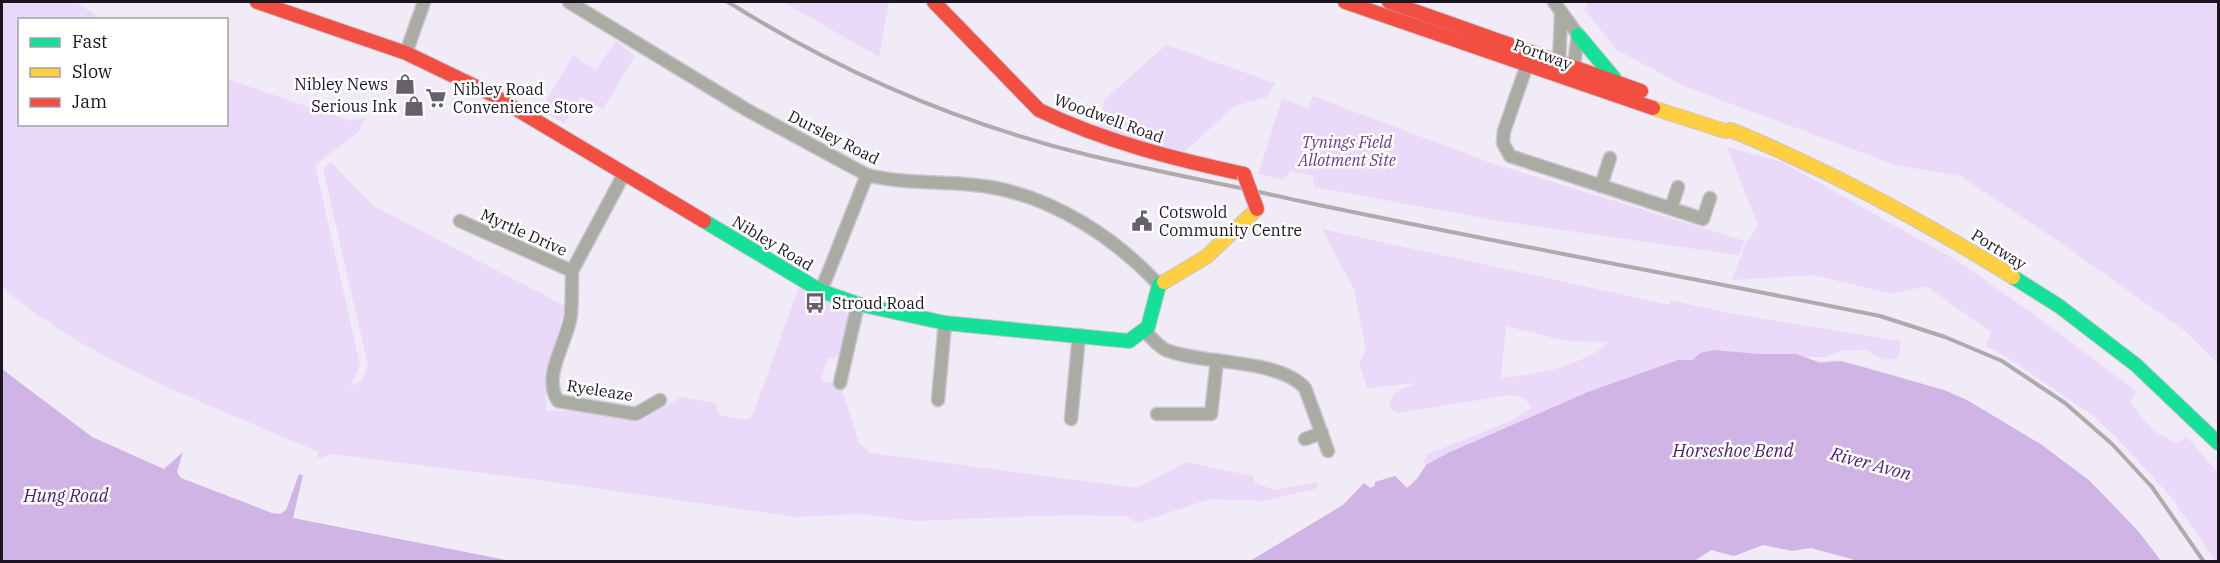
<svg xmlns="http://www.w3.org/2000/svg" width="2220" height="563" viewBox="0 0 2220 563" font-family="'IBM Plex Serif',serif">
  <style>
    .green { fill: #ead9f8; fill-rule: evenodd }
    .water { fill: #cfb4e5 }
    .lines { fill: none; stroke-linecap: round; stroke-linejoin: round }
    .street-casing { stroke: #cac5cf; stroke-width: 15 }
    .fast-casing { stroke: #cac5cf; stroke-width: 16 }
    .slow-casing { stroke: #cac5cf; stroke-width: 16 }
    .jam-casing { stroke: #cac5cf; stroke-width: 16 }
    .street { stroke: #aaaca3; stroke-width: 12 }
    .fast { stroke: #16e098; stroke-width: 14 }
    .slow { stroke: #ffcf43; stroke-width: 14 }
    .jam { stroke: #f24e42; stroke-width: 14 }
    .rail { stroke: #adabac; stroke-width: 4 }
    .jam-bridge-casing { stroke: #cac5cf; stroke-width: 16; stroke-linecap: butt }
    .jam-bridge { stroke: #f24e42; stroke-width: 14 }
    .labels { text-anchor: middle; stroke-width: 5; stroke-linejoin: round; paint-order: stroke }
    .street-label { font-size: 16px; fill: #1a151f; stroke: #fff }
    .poi-label { font-size: 16px; fill: #1a151f; stroke: #fff; text-anchor: start }
    .park-label { font-size: 16px; font-style: italic; fill: #683b87; stroke: #fff }
    .water-label { font-size: 18px; font-style: italic; fill: #4e216b; stroke: #fff }
  </style>
  <rect width="100%" height="100%" fill="#f1ebf7"/>
  <g class="green">
    <path d="M2 2H76L101 19 20 20V124H226L227 79 350 121 366 118 358 132 315 165 360 365 350 387 362 380 368 365 323 169 331 162 374 206 565 306 547 373 546 411H568L638 422 681 397 716 403 719 415 744 420 752 417 799 287 839 305 851 319 844 351 840 356 827 359 821 381 844 386 843 392 859 443 870 453 1137 488 1186 462 1253 476 1255 483 1274 490 1317 482 1318 488 1265 501 1210 499 1138 523 1124 516 1070 515 914 521 865 514 796 517 553 482 331 454 322 458 317 457 318 452C214 406 88 362 2 287Z"/>
    <polygon points="783,2 889,2 879,57"/>
    <polygon points="1589,2 2218,2 2218,364 2185,331 2058,241 1960,176 1895,165 1686,87 1617,50 1584,9"/>
    <polygon points="616,41 635,56 603,109 581,97 564,124 541,110 573,55 596,70"/>
    <polygon points="1166,45 1275,83 1267,97 1235,106 1181,155 1099,130 1104,100"/>
    <polygon points="1313,96 1491,163 1745,241 1738,255 1500,221 1314,187 1313,176 1291,171 1283,180 1258,174 1282,99 1308,108"/>
    <polygon points="1727,147 1782,162 1956,260 2036,316 2136,391 2130,403 2154,431 2176,443 2187,437 2218,473 2218,561 2216,561 2171,497 2115,436 2093,416 2013,361 1986,346 1991,332 1926,286 1893,294 1813,275 1732,280 1745,245 1758,226"/>
    <path d="M1322 229 1670 305 1671 300 1727 313 1901 341 1898 358 1884 360 1865 350 1840 351 1827 357H1806C1822 365 1826 358 1841 361 1868 367 1894 375 1920 383 1953 393 1980 408 2010 426 2074 465 2116 501 2161 561L2057 533 1250 562 1343 505 1364 483 1370 488 1375 486V482L1395 476 1407 488 1417 479 1426 465 1423 461 1427 457 1426 455 1508 422 1532 408 1524 398 1510 395 1397 413 1389 407C1393 389 1404 388 1418 383L1367 388 1359 362 1366 351 1354 289ZM1506 326 1566 341 1608 342C1585 366 1533 375 1501 378Z"/>
  </g>
  <g class="water">
    <polygon points="1713,350 1760,354 1796,354 1820,363 1841,361 1944,390 1967,400 2042,445 2090,481 2139,532 2161,561 1862,562 1811,548 1792,551 1763,545 1734,556 1711,550 1693,562 1250,561 1343,505 1364,483 1370,488 1375,486 1375,482 1395,476 1407,488 1417,479 1426,465 1448,453 1588,392 1678,360 1693,360 1700,353"/>
    <polygon points="2,369 92,437 164,469 183,452 177,472 181,478 272,513 280,514 286,510 299,474 303,475 293,518 511,561 2,561"/>
  </g>
  <g class="lines">
    <g class="street-casing">
      <g id="street">
        <path d="M569 2 747 110 867 175C907 185 950 180 990 187 1055 198 1115 238 1159 285"/>
        <polyline points="1554,2 1578,35 1573,73"/>
        <polyline points="406,53 424,2"/>
        <polyline points="1528,62 1504,131 1503,143 1510,156 1703,219 1710,198"/>
        <polyline points="1559,66 1561,14"/>
        <polyline points="1601,186 1610,158"/>
        <polyline points="1671,208 1678,187"/>
        <polyline points="460,221 572,271 624,174"/>
        <path d="M572 271C572 285 572 300 571 314 568 342 541 376 558 401L636 414 660 400"/>
        <polyline points="821,291 867,175"/>
        <path d="M1145 331C1151 338 1158 346 1166 350 1203 365 1278 358 1305 388L1328 451"/>
        <polyline points="840,383 858,304"/>
        <polyline points="938,400 945,323"/>
        <polyline points="1157,414 1211,414 1217,360"/>
        <polyline points="1071,419 1079,335"/>
        <polyline points="1305,439 1322,433"/>
      </g>
    </g>
    <g class="fast-casing">
      <g id="fast">
        <polyline points="1578,35 1614,78"/>
        <polyline points="704,221 821,291 858,304 945,323 1129,341 1148,327 1159,285 1164,282"/>
        <polyline points="2013,277 2059,306 2136,365 2218,443"/>
      </g>
    </g>
    <g class="slow-casing">
      <g id="slow">
        <path d="M1653 108 1725 131 1731 130C1829 170 1923 221 2013 277"/>
        <polyline points="1164,282 1206,257 1257,209"/>
      </g>
    </g>
    <g class="jam-casing">
      <g id="jam">
        <polyline points="257,2 406,53 491,94 704,221"/>
        <path d="M934 2 1039 110C1103 141 1174 159 1244 174"/>
        <polyline points="1345,2 1653,108"/>
        <polyline points="1389,2 1641,91"/>
      </g>
    </g>
    <use href="#street" class="street"/>
    <use href="#fast" class="fast"/>
    <use href="#slow" class="slow"/>
    <use href="#jam" class="jam"/>
    <path class="rail" d="M728 2C838 71 961 124 1088 155 1158 172 1229 185 1300 201 1493 242 1687 277 1880 316L1945 337 2002 361 2065 403 2112 444 2152 487 2204 562"/>
    <g class="jam-bridge-casing">
      <polyline id="jam-bridge" points="1244,174 1257,209"/>
    </g>
    <use href="#jam-bridge" class="jam-bridge"/>
  </g>
  <defs>
    <g id="shop-bare" transform="scale(1.62)"><path d="M-5-2.5h2.3a2.7 3.5 0 0 1 5.4 0H5L5.5 6h-11ZM-1.5-2.5h3a1.5 2.3 0 0 0-3 0Z" fill="#65606b" stroke="#fff" stroke-width="2.5" paint-order="stroke"/></g>
    <g id="supermarket-bare" transform="scale(1.62)"><path d="M-6-5.5h2.5l.6 2H6L4.5 2H-2.5L-4.4-4H-6ZM-1.5 3.2a1.3 1.3 0 1 0 .1 0ZM3 3.2a1.3 1.3 0 1 0 .1 0Z" fill="#65606b" stroke="#fff" stroke-width="2.5" paint-order="stroke"/></g>
    <g id="civic-bare" transform="scale(1.62)"><path d="M-.6-6.5H3V-4.5H.6V-3L4-1V1h2V6H-6V1h2V-1L-.6-3ZM-1.2 2.5V6h2.4V2.5Z" fill="#65606b" stroke="#fff" stroke-width="2.5" paint-order="stroke"/></g>
    <g id="bus-bare" transform="scale(1.62)"><path d="M-5-6H5V4H4V6H2V4H-2V6H-4V4H-5ZM-3.5-4V0h7V-4ZM-3.5 1.2v1.5H-2V1.2ZM2 1.2v1.5H3.5V1.2Z" fill="#65606b" stroke="#fff" stroke-width="2.5" paint-order="stroke"/></g>
  </defs>
  <g fill-rule="evenodd">
    <use href="#shop-bare" x="405" y="84"/>
    <use href="#supermarket-bare" x="436" y="98"/>
    <use href="#shop-bare" x="414" y="106"/>
    <use href="#civic-bare" x="1142" y="221"/>
    <use href="#bus-bare" x="815" y="303"/>
  </g>
  <g class="labels">
    <g class="street-label">
      <text transform="translate(1543 54) rotate(20)" y="6">Portway</text>
      <text transform="translate(1109 118) rotate(20)" y="6">Woodwell Road</text>
      <text transform="translate(834 137) rotate(27)" y="6">Dursley Road</text>
      <text transform="translate(524 232) rotate(24)" y="6">Myrtle Drive</text>
      <text transform="translate(773 243) rotate(31)" y="6">Nibley Road</text>
      <text transform="translate(1999 249) rotate(32)" y="6">Portway</text>
      <text transform="translate(600 390) rotate(9)" y="6">Ryeleaze</text>
    </g>
    <g class="poi-label">
      <text x="388" y="90" text-anchor="end">Nibley News</text>
      <text x="453" y="95">Nibley Road<tspan x="453" dy="18">Convenience Store</tspan></text>
      <text x="397" y="112" text-anchor="end">Serious Ink</text>
      <text x="1159" y="218">Cotswold<tspan x="1159" dy="18">Community Centre</tspan></text>
      <text x="832" y="309">Stroud Road</text>
    </g>
    <g class="park-label">
      <text x="1347" y="148">Tynings Field<tspan x="1347" dy="18">Allotment Site</tspan></text>
    </g>
    <g class="water-label">
      <text x="1733" y="457">Horseshoe Bend</text>
      <text transform="translate(1871 464) rotate(15)" y="6">River Avon</text>
      <text x="66" y="502">Hung Road</text>
    </g>
  </g>
  <rect width="2220" height="563" fill="none" stroke="#1a151f" stroke-width="6"/>
  <rect x="18" y="18" width="210" height="108" fill="#ffffff" stroke="#a3a1a5" stroke-width="1.5"/>
  <rect x="30" y="38" width="30" height="9" fill="#16e098" stroke="#a3a1a5" stroke-width="1.5"/>
  <text x="72" y="48" font-size="18" fill="#1a151f">Fast</text>
  <rect x="30" y="68" width="30" height="9" fill="#ffcf43" stroke="#a3a1a5" stroke-width="1.5"/>
  <text x="72" y="78" font-size="18" fill="#1a151f">Slow</text>
  <rect x="30" y="98" width="30" height="9" fill="#f24e42" stroke="#a3a1a5" stroke-width="1.5"/>
  <text x="72" y="108" font-size="18" fill="#1a151f">Jam</text>
</svg>
